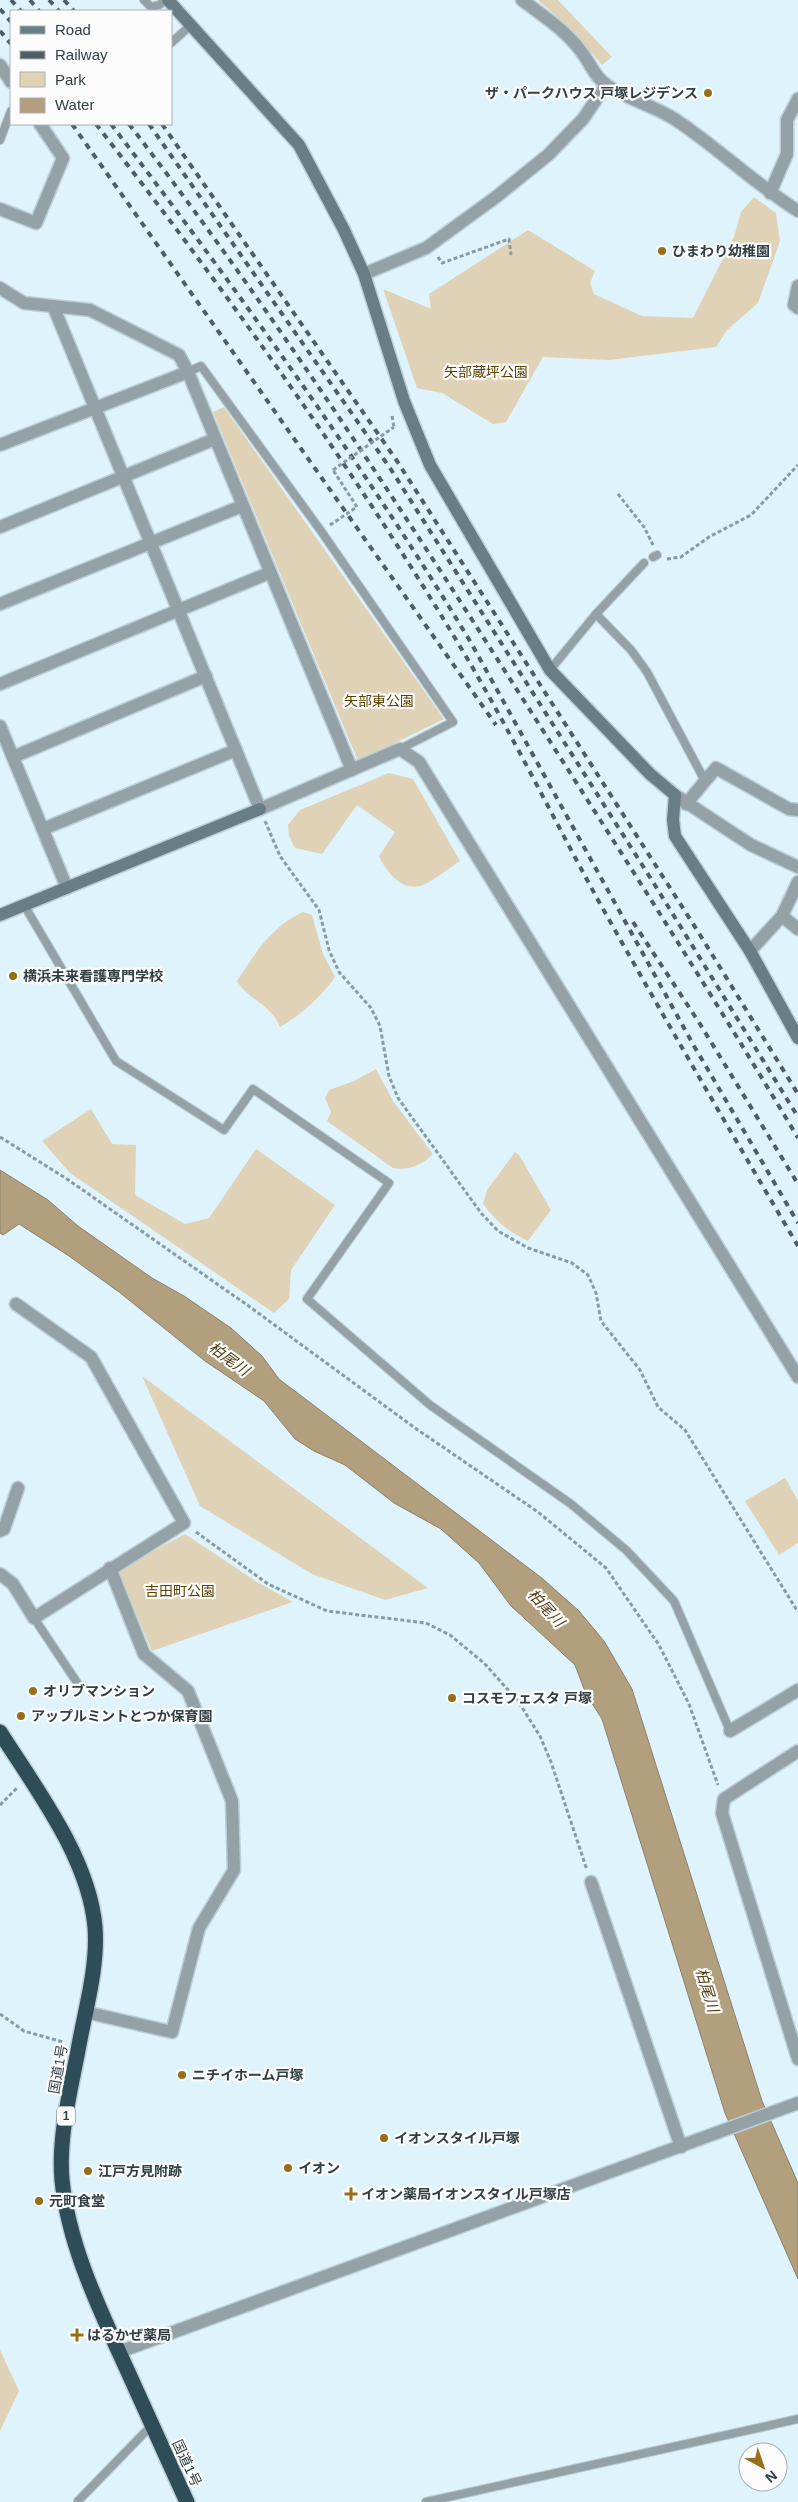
<svg xmlns="http://www.w3.org/2000/svg" width="798" height="2502" viewBox="0 0 798 2502" font-family="Arial,'Noto Sans JP',sans-serif">
  <style>
    .green { fill: #e0d2b6 }
    .water { fill: #b19f7d; stroke: #8b826c }
    .lines { fill: none; stroke-linecap: round; stroke-linejoin: round }
    .lane-casing { stroke: #bccfd7; stroke-width: 10 }
    .street-casing { stroke: #bccfd7; stroke-width: 15 }
    .secondary-casing { stroke: #bccfd7; stroke-width: 15 }
    .highway-casing { stroke: #bccfd7; stroke-width: 18 }
    .path { stroke: #899ba2; stroke-width: 3; stroke-dasharray: 4 2.5; stroke-linecap: butt }
    .lane { stroke: #94a2a8; stroke-width: 8 }
    .street { stroke: #94a2a8; stroke-width: 12 }
    .secondary { stroke: #697d86; stroke-width: 12 }
    .highway { stroke: #2f4d59; stroke-width: 15 }
    .rail { stroke: #4f5e64; stroke-width: 4; stroke-dasharray: 6 6; stroke-linecap: butt }
    .path-bridge { stroke: #899ba2; stroke-width: 3; stroke-dasharray: 4 2.5; stroke-linecap: butt }
    .poi-dot { fill: #946f18; stroke: #fcfcfc; stroke-width: 2 }
    .labels { text-anchor: middle; stroke-width: 4.5; stroke-linejoin: round; paint-order: stroke }
    .shield { fill: #fcfcfc; stroke: #6e787c; stroke-width: 1 }
    .shield-label { font-size: 12px; font-weight: bold; fill: #313f45 }
    .poi-label { font-size: 14px; font-weight: bold; fill: #313f45; stroke: #fcfcfc; text-anchor: start }
    .park-label { font-size: 14px; fill: #5c4201; stroke: #fcfcfc }
    .street-label { font-size: 14px; fill: #313f45; stroke: #fcfcfc }
    .water-label { font-size: 15px; font-style: italic; fill: #503b10; stroke: #fcfcfc }
  </style>
  <rect width="100%" height="100%" fill="#dff3fc"/>
  <g class="green">
    <polygon points="538,0 558,0 612,57 602,65 568,26"/>
    <polygon points="754,197 776,213 780,241 758,303 727,330 716,347 609,360 543,357 506,422 493,424 442,393 417,388 383,289 431,309 429,294 528,230 595,271 590,283 594,294 642,316 693,318 734,237 741,212"/>
    <polygon points="224,407 444,719 358,761 213,412"/>
    <path d="M389 773 413 779 460 861C449 868 431 883 420 886 401 891 385 870 379 856L395 832 357 805 322 854 295 848 289 836 288 825 300 810Z"/>
    <path d="M303 912 312 915 323 954 335 977C321 997 301 1015 280 1027 270 1003 249 1001 237 981 255 953 271 927 303 912Z"/>
    <path d="M376 1069 393 1101 433 1154C421 1165 410 1171 393 1168L327 1121 331 1112 325 1098 329 1090 354 1081Z"/>
    <polygon points="91,1109 112,1144 136,1145 135,1195 185,1224 209,1218 256,1149 335,1205 291,1270 289,1299 274,1313 70,1173 42,1141"/>
    <path d="M515 1152 519 1155 551 1210 528 1241C508 1232 496 1221 483 1204L487 1190Z"/>
    <polygon points="142,1376 428,1588 385,1600 312,1574 200,1506"/>
    <polygon points="785,1478 798,1500 798,1543 779,1555 745,1501"/>
    <polygon points="185,1534 257,1582 293,1602 152,1651 118,1570"/>
    <polygon points="0,2350 19,2391 0,2431"/>
  </g>
  <polygon class="water" points="0,1170 48,1200 78,1226 152,1278 184,1296 231,1328 262,1356 279,1379 543,1579 579,1611 604,1641 632,1689 762,2101 798,2183 798,2279 725,2113 602,1719 586,1694 575,1665 511,1606 479,1563 441,1529 394,1503 345,1465 314,1451 295,1439 264,1401 205,1361 119,1292 69,1256 19,1224 3,1235 0,1233"/>
  <g class="lines">
    <g class="lane-casing">
      <g id="lane">
        <polyline points="144,0 151,7 159,5 166,0"/>
        <polyline points="171,43 191,25"/>
        <polyline points="0,140 11,111"/>
        <polyline points="188,372 201,366 321,531 453,722 400,749"/>
        <polyline points="653,557 657,555"/>
        <polyline points="596,614 631,650 647,672 705,781"/>
        <polyline points="550,670 596,614 644,563"/>
        <polyline points="24,905 116,1061 224,1130 253,1089 389,1183 307,1299 430,1405 571,1504 626,1550 674,1601 730,1731"/>
        <polyline points="34,1618 78,1684"/>
        <polyline points="78,2501 151,2426"/>
        <polyline points="426,2502 798,2419"/>
      </g>
    </g>
    <g class="street-casing">
      <g id="street">
        <path d="M522 0C542 15 565 30 580 50 590 62 594 77 608 86 629 100 655 106 676 120 718 148 755 184 798 211"/>
        <polyline points="0,65 11,82"/>
        <polyline points="770,193 787,154 787,120 798,99"/>
        <polyline points="0,209 36,223 63,158 40,124"/>
        <polyline points="364,274 426,248 496,197 548,155 583,119 606,85"/>
        <polyline points="798,286 794,305 798,308"/>
        <polyline points="0,288 24,303 90,310 179,355 188,372 352,770"/>
        <polyline points="54,308 260,809 400,749 419,762 798,1377"/>
        <polyline points="0,445 188,372"/>
        <polyline points="0,527 215,439"/>
        <polyline points="0,604 242,506"/>
        <polyline points="0,684 269,573"/>
        <polyline points="0,726 67,888"/>
        <polyline points="13,757 206,676"/>
        <polyline points="675,795 751,845 798,867"/>
        <polyline points="686,804 716,768 789,809 798,810"/>
        <polyline points="43,829 236,750"/>
        <polyline points="798,882 782,916 798,929"/>
        <polyline points="750,951 782,916"/>
        <polyline points="0,1531 4,1529 18,1488"/>
        <polyline points="0,1574 13,1584 34,1618 184,1523 91,1357 16,1304"/>
        <polyline points="730,1731 798,1690"/>
        <polyline points="798,1751 724,1799 722,1813 798,2059"/>
        <polyline points="591,1882 681,2147"/>
        <polyline points="85,2012 172,2032 199,1928 234,1870 232,1801 188,1691 144,1654 110,1568"/>
        <polyline points="119,2352 798,2103"/>
      </g>
    </g>
    <g class="secondary-casing">
      <g id="secondary">
        <polyline points="168,0 299,145 344,230 364,274 404,401 430,465 550,670 650,774 675,795 673,820 675,836 750,951 798,1038"/>
        <polyline points="0,915 260,809"/>
      </g>
    </g>
    <g class="highway-casing">
      <path id="highway" d="M0 1732C36 1789 89 1858 95 1927 98 1966 86 2007 79 2045 71 2089 58 2136 62 2180 68 2240 94 2297 119 2352 142 2402 164 2452 187 2502"/>
    </g>
    <g class="path">
      <polyline points="438,257 442,263 509,239 511,255"/>
      <polyline points="392,416 394,427"/>
      <polyline points="618,494 644,527 653,545"/>
      <polyline points="330,525 357,507 333,470"/>
      <polyline points="667,559 681,557 709,537 751,515 798,465"/>
      <polyline points="265,821 280,856 319,910 329,950 339,972 371,1008 380,1026 389,1076 398,1098 481,1213 498,1231 528,1248 572,1263 588,1275 596,1293 601,1321 640,1370 658,1407 685,1430 798,1612"/>
      <polyline points="0,1137 67,1179 250,1307 415,1428 538,1512 606,1568 659,1645 689,1704 718,1785"/>
      <polyline points="196,1532 268,1584 327,1611 426,1623 450,1635 484,1663 518,1701 540,1736 551,1762 587,1870"/>
      <polyline points="0,1805 17,1788"/>
      <polyline points="0,2014 24,2031 63,2042"/>
    </g>
    <use href="#lane" class="lane"/>
    <use href="#street" class="street"/>
    <use href="#secondary" class="secondary"/>
    <use href="#highway" class="highway"/>
    <g class="rail">
      <polyline points="11,0 21,11"/>
      <polyline points="30,0 39,11"/>
      <polyline points="49,0 59,11"/>
      <polyline points="64,0 74,11"/>
      <polyline points="0,9 11,22"/>
      <polyline points="0,31 11,44"/>
      <polyline points="72,124 496,725"/>
      <path d="M96 124C225 290 349 462 458 643 508 726 551 814 598 900 663 1016 730 1131 798 1246"/>
      <path d="M111 124C238 291 361 461 470 641L694 1046 798 1223"/>
      <path d="M129 124C269 306 395 499 519 693 613 840 708 987 798 1138"/>
      <polyline points="149,124 390,468 653,882 798,1117"/>
      <polyline points="162,124 397,461 697,930 798,1094"/>
      <polyline points="633,922 700,1024 798,1184"/>
    </g>
    <polyline class="path-bridge" points="333,470 394,427"/>
  </g>
  <g class="poi-dot">
    <circle cx="708" cy="93" r="5"/>
    <circle cx="662" cy="251" r="5"/>
    <circle cx="13" cy="976" r="5"/>
    <circle cx="33" cy="1691" r="5"/>
    <circle cx="452" cy="1698" r="5"/>
    <circle cx="21" cy="1716" r="5"/>
    <circle cx="182" cy="2075" r="5"/>
    <circle cx="384" cy="2138" r="5"/>
    <circle cx="288" cy="2168" r="5"/>
    <circle cx="88" cy="2171" r="5"/>
    <path d="M348.5 2186.5h5v5h5v5h-5v5h-5v-5h-5v-5h5z"/>
    <circle cx="39" cy="2201" r="5"/>
    <path d="M74.5 2327.5h5v5h5v5h-5v5h-5v-5h-5v-5h5z"/>
  </g>
  <g class="labels">
    <rect class="shield" x="57" y="2106.5" width="18" height="19" rx="4"/>
    <g class="shield-label">
      <text x="66" y="2120">1</text>
    </g>
    <g class="poi-label">
      <text x="698" y="98" text-anchor="end">ザ・パークハウス 戸塚レジデンス</text>
      <text x="672" y="256">ひまわり幼稚園</text>
      <text x="23" y="981">横浜未来看護専門学校</text>
      <text x="43" y="1696">オリブマンション</text>
      <text x="462" y="1703">コスモフェスタ 戸塚</text>
      <text x="31" y="1721">アップルミントとつか保育園</text>
      <text x="192" y="2080">ニチイホーム戸塚</text>
      <text x="394" y="2143">イオンスタイル戸塚</text>
      <text x="298" y="2173">イオン</text>
      <text x="98" y="2176">江戸方見附跡</text>
      <text x="361" y="2199">イオン薬局イオンスタイル戸塚店</text>
      <text x="49" y="2206">元町食堂</text>
      <text x="87" y="2340">はるかぜ薬局</text>
    </g>
    <g class="park-label">
      <text x="486" y="377">矢部蔵坪公園</text>
      <text x="379" y="706">矢部東公園</text>
      <text x="180" y="1596">吉田町公園</text>
    </g>
    <g class="street-label">
      <text transform="translate(58 2069) rotate(-80)" y="5">国道1号</text>
      <text transform="translate(187 2463) rotate(65)" y="5">国道1号</text>
    </g>
    <g class="water-label">
      <text transform="translate(229 1359) rotate(36)" y="5">柏尾川</text>
      <text transform="translate(546 1608) rotate(47)" y="5">柏尾川</text>
      <text transform="translate(707 1990) rotate(73)" y="5">柏尾川</text>
    </g>
  </g>
  <rect x="10" y="10" width="162" height="115" fill="#fcfcfc" stroke="#abb0b3"/>
  <rect x="20" y="26" width="25" height="8" fill="#697d86" stroke="#abb0b3"/>
  <text x="55" y="35" font-size="15" fill="#313f45">Road</text>
  <rect x="20" y="51" width="25" height="8" fill="#4f5e64" stroke="#abb0b3"/>
  <text x="55" y="60" font-size="15" fill="#313f45">Railway</text>
  <rect x="20" y="72" width="25" height="15" fill="#e0d2b6" stroke="#abb0b3"/>
  <text x="55" y="85" font-size="15" fill="#313f45">Park</text>
  <rect x="20" y="98" width="25" height="15" fill="#b19f7d" stroke="#abb0b3"/>
  <text x="55" y="110" font-size="15" fill="#313f45">Water</text>
  <g transform="translate(763 2467) rotate(140)"><circle r="24" fill="#fcfcfc" stroke="#abb0b3"/>
  <path d="M0-4L9 19L0 12L-9 19Z" fill="#946f18"/>
  <text y="-8" font-size="14" font-weight="bold" text-anchor="middle" fill="#313f45">N</text>
  </g>
</svg>
